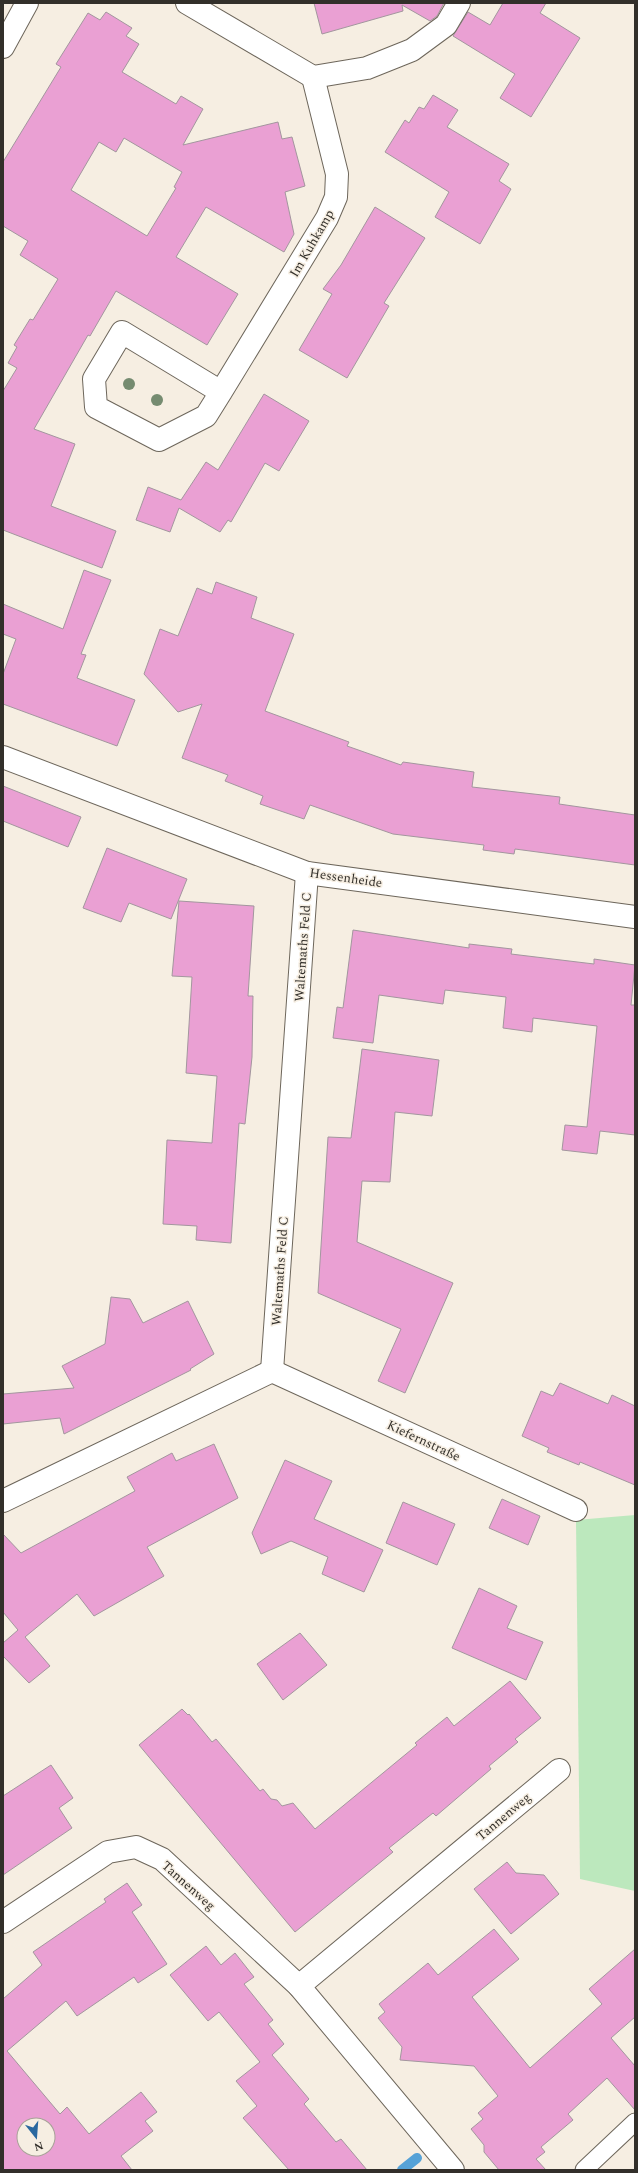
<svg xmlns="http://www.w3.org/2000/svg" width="638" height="2173" viewBox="0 0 638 2173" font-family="Spectral,serif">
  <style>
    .green { fill: #bce8bd }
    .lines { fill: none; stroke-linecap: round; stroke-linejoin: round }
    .stream { stroke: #56a2d7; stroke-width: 10 }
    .building { fill: #eaa0d3; stroke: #a3969e; fill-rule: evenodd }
    .service-casing { stroke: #6d665b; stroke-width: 19 }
    .minor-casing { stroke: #6d665b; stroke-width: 24 }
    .service { stroke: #fff; stroke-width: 17 }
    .minor { stroke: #fff; stroke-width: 22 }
    .tree { fill: #758b70 }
    .labels { text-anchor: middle; stroke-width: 3; stroke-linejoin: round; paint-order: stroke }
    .street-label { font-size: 13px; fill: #322f2a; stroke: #f6eee2 }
  </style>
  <rect width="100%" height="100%" fill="#f6eee2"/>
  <polygon class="green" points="635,1515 635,1891 580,1879 576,1520"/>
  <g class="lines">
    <polyline class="stream" points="402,2170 417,2158"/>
  </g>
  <g class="building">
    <polygon points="314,3 444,3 437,16 430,21 402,5 403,11 322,34"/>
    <polygon points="503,3 546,3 540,13 580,38 531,117 500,98 515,74 453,36 468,12 490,25"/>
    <path d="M106 12 132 28 126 36 139 44 122 72 176 104 181 96 203 109 183 145 278 122 282 139 292 137 305 186 285 192 294 234 284 252 206 207 176 257 238 294 207 345 116 291 90 336 88 335 34 429 75 444 51 506 116 531 102 568 3 530V391L17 368 8 363 17 347 14 345 30 319 33 320 58 279 20 255 28 241 3 226V162L61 67 56 64 88 13 100 20ZM124 138 182 172 174 187 176 188 147 236 71 190 99 142 116 152Z"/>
    <polygon points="433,95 458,110 447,127 509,164 499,181 511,189 480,244 435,217 449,192 385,152 405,120 409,123 419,107 424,109"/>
    <polygon points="375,207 425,238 384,303 389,306 347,378 299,350 332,294 323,289 341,265"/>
    <polygon points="264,394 309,421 279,471 265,463 231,522 228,520 220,532 179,508 170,532 136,520 148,487 181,500 206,462 218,470"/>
    <polygon points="84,570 111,580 81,654 86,655 77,678 135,700 117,746 3,704 3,674 16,639 3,634 3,604 63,629"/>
    <polygon points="216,582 257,597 251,618 294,634 265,711 349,742 347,746 401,765 403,762 474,772 472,787 560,797 559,804 635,815 635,865 515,849 514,854 483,850 484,845 393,834 310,805 304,819 260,804 263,796 225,781 228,775 182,758 202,704 178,712 144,674 160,629 178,636 197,588 212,594"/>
    <polygon points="3,786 81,817 68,847 3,821"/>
    <polygon points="107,848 187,879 171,919 129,903 121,922 83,908"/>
    <polygon points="179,901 254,906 248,996 253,996 252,1057 245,1124 239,1123 231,1243 196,1240 197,1226 163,1224 167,1140 212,1143 217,1076 186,1073 192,977 172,976"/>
    <polygon points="353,930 469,948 469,944 512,949 511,954 594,964 594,959 635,965 631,1005 635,1005 635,1135 600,1131 597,1154 562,1150 565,1125 587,1127 597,1026 533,1018 532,1032 503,1028 506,997 445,990 443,1004 379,995 373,1043 333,1038 337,1007 343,1008"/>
    <polygon points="362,1049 439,1060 432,1116 395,1112 390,1182 362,1181 357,1242 453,1283 405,1393 378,1381 401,1329 318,1293 328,1137 351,1138"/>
    <polygon points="111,1297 130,1299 143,1323 188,1301 214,1354 190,1369 191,1370 64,1434 60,1418 3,1424 3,1394 74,1388 62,1366 105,1344"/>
    <polygon points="560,1383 608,1404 612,1395 635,1406 635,1485 580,1462 579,1465 547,1452 549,1448 522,1436 541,1391 553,1396"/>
    <polygon points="214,1444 238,1498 147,1547 164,1576 94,1616 77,1594 25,1637 50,1666 29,1683 3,1656 3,1643 18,1630 3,1612 3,1534 21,1553 135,1491 127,1477 172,1453 176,1461"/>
    <polygon points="285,1460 332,1481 314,1519 383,1550 364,1592 322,1574 328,1557 291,1541 261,1554 252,1533"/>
    <polygon points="502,1499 540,1516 528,1545 489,1528"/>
    <polygon points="403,1502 455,1524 437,1565 386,1543"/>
    <polygon points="479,1588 517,1606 507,1628 543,1642 526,1680 452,1648"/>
    <polygon points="300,1633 327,1665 283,1700 257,1664"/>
    <polygon points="510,1681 541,1718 515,1739 518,1742 489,1766 491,1769 436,1816 433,1813 389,1848 393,1852 295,1932 139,1745 182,1709 188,1715 189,1714 212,1742 216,1739 260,1791 263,1789 271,1799 277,1800 282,1806 293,1803 315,1829 417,1745 415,1743 447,1717 454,1726"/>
    <polygon points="51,1765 73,1798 59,1808 72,1828 3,1875 3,1796"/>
    <polygon points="507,1862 516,1873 544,1875 559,1894 511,1934 474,1889"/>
    <path d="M127 1883 142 1905 132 1912 167 1964 138 1983 134 1977 77 2016 66 2001 7 2051 60 2114 67 2107 89 2134 141 2092 157 2112 145 2121 153 2131 121 2156 132 2170H3V1999L42 1965 33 1952 106 1902 104 1899ZM24 2125H48V2149H24Z"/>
    <polygon points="494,1929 519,1959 472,1997 530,2068 602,2004 589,1989 635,1949 635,2017 611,2038 635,2066 635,2110 607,2078 568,2114 573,2120 541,2147 545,2152 536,2159 546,2170 499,2170 484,2152 484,2145 471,2129 483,2119 478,2113 498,2096 474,2066 400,2060 402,2047 378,2018 385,2012 379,2004 428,1963 438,1975"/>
    <polygon points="206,1946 221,1965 235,1953 254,1977 244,1984 273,2020 268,2024 284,2044 272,2055 309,2099 304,2104 336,2142 341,2139 367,2170 289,2170 243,2118 257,2106 236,2081 260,2062 219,2012 208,2021 170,1975"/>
  </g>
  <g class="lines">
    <g class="service-casing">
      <polyline id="service" points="584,2170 635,2122"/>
    </g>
    <g class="minor-casing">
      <g id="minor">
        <polyline points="187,3 313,77 367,68 412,50 446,25 459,3"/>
        <polyline points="3,47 27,3"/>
        <polyline points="221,392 122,332 94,379 96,407 159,440 206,416 221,392 327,218 336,197 337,174 313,77"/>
        <polyline points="3,757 307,873 635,917"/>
        <polyline points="272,1371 307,873"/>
        <polyline points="272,1371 576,1510"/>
        <polyline points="3,1501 272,1371"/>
        <polyline points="3,1922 108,1852 136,1847 162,1859 299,1986 453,2170"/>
        <polyline points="299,1986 559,1770"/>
      </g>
    </g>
    <use href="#service" class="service"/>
    <use href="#minor" class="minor"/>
  </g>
  <g class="tree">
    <circle cx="129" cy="384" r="6"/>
    <circle cx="157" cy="400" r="6"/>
  </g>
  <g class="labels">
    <g class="street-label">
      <text transform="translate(311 243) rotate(-60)" y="5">Im Kuhkamp</text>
      <text transform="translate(346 877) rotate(8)" y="5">Hessenheide</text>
      <text transform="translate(302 947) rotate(-86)" y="5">Waltemaths Feld C</text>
      <text transform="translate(279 1271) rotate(-86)" y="5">Waltemaths Feld C</text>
      <text transform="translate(424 1440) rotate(25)" y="5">Kiefernstraße</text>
      <text transform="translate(503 1816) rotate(-40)" y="5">Tannenweg</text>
      <text transform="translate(189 1885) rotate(42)" y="5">Tannenweg</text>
    </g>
  </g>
  <rect width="638" height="2173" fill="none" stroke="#322f2a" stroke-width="8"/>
  <g transform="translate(36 2137) rotate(163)"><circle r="19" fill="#f6eee2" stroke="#a8a298"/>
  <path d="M0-3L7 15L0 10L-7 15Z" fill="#2a689f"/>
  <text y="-6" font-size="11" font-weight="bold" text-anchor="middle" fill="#322f2a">N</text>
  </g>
</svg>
